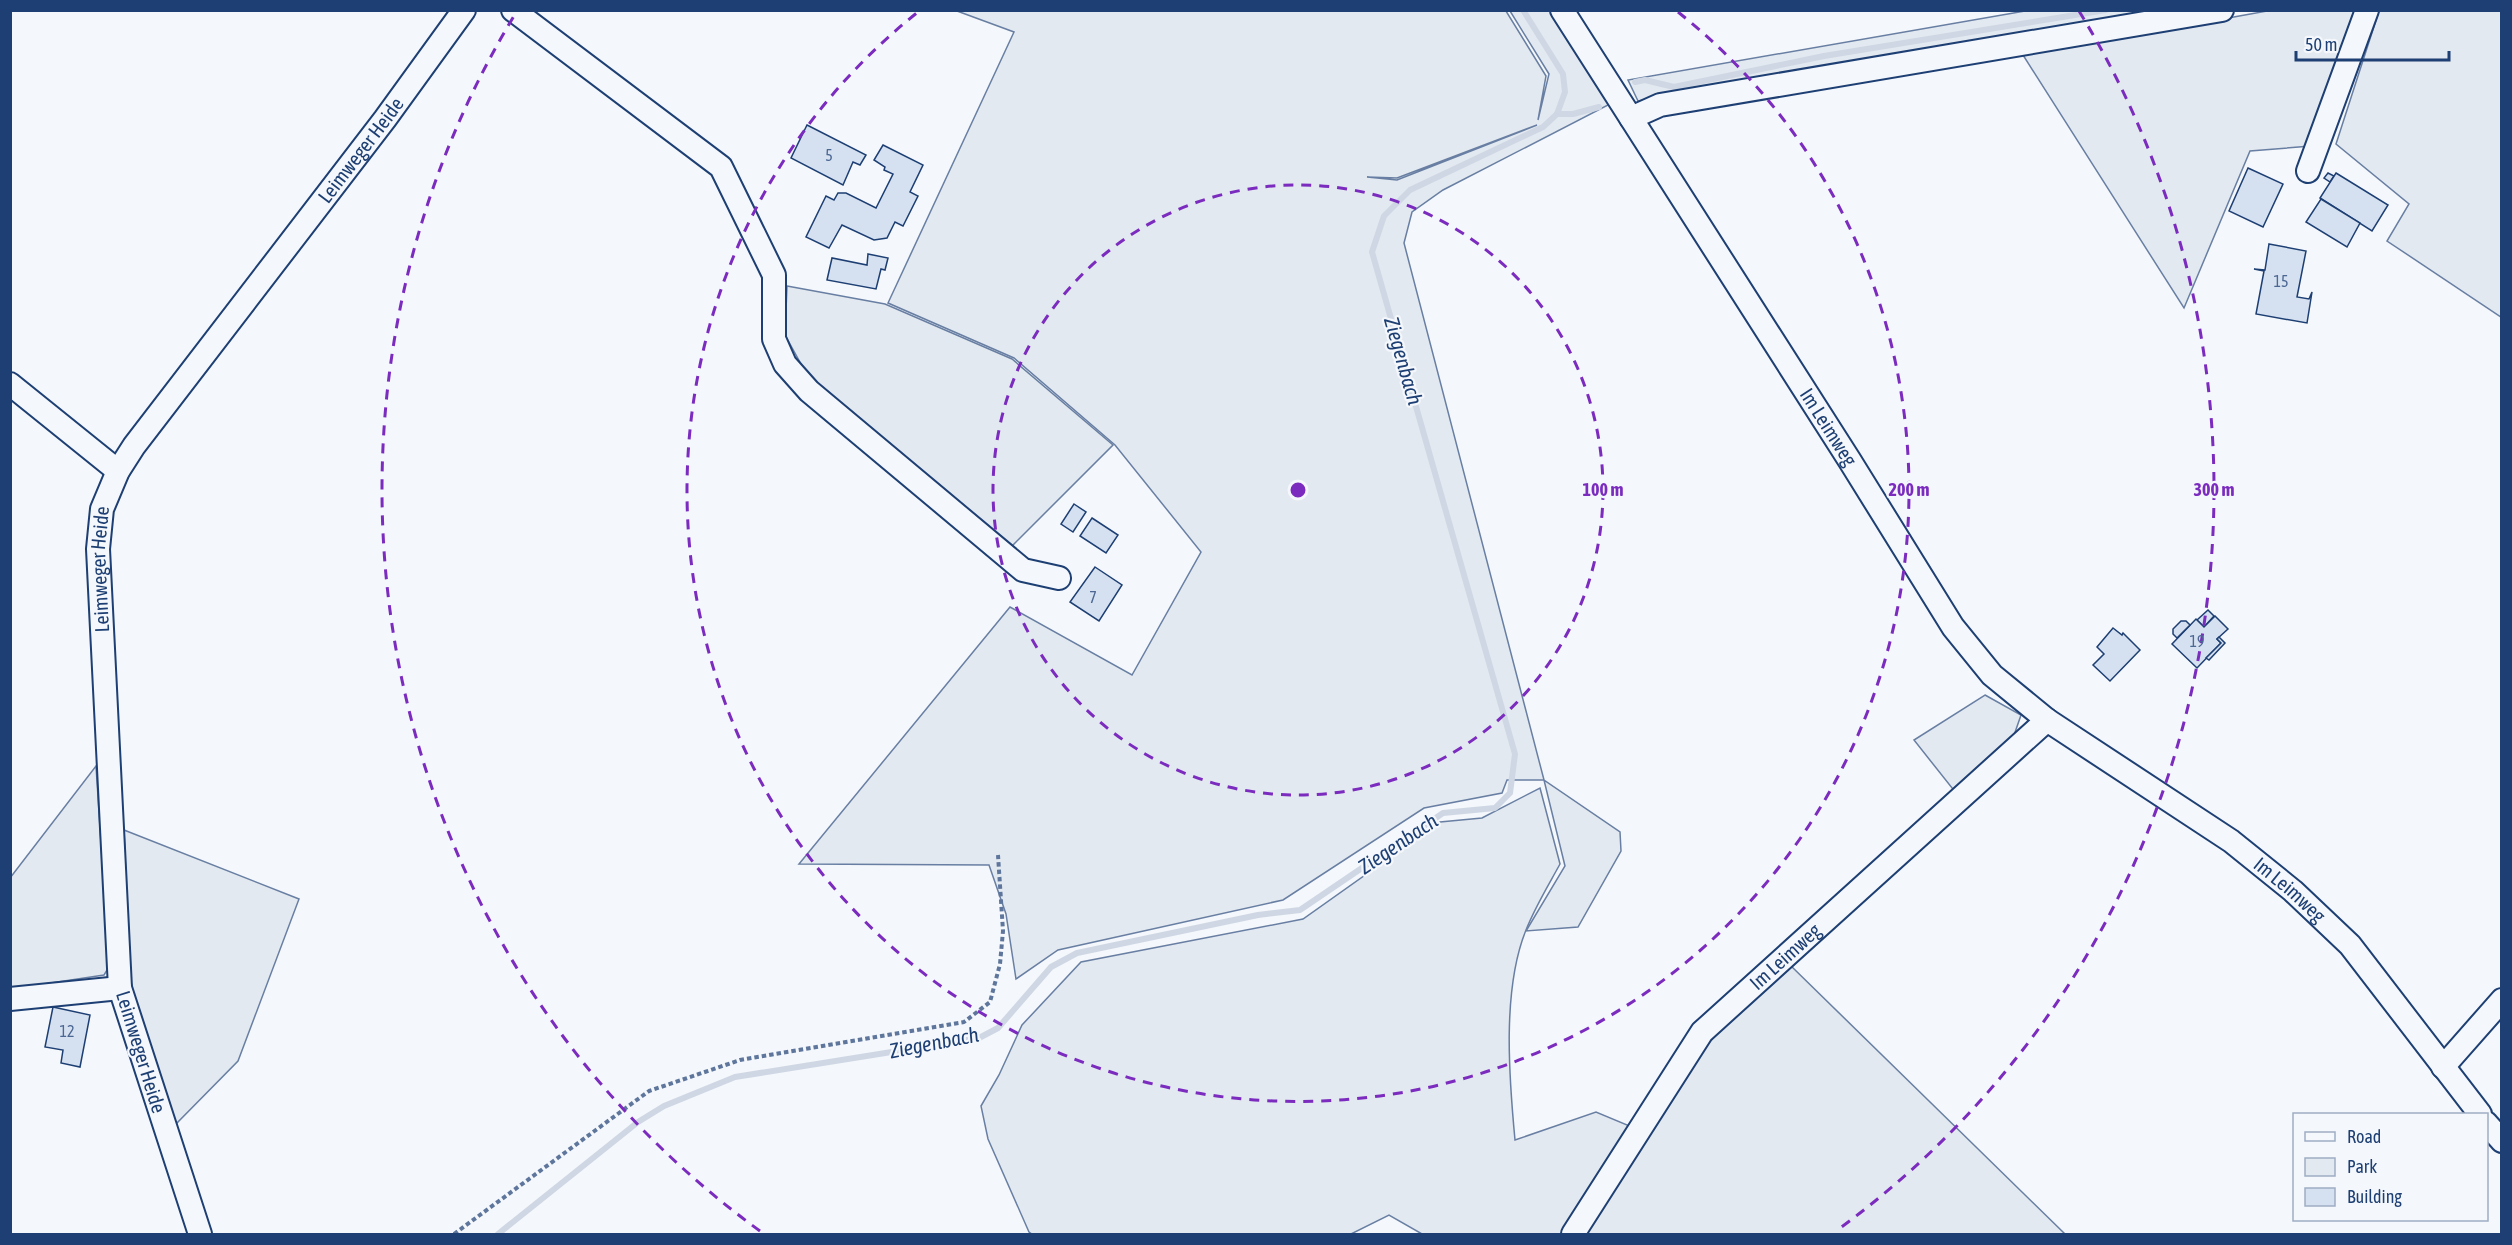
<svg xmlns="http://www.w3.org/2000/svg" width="2512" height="1245" viewBox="0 0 2512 1245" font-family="'Asap Condensed',sans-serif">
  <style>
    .green { fill: #e3e9f0; stroke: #687fa3; stroke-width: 1.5; fill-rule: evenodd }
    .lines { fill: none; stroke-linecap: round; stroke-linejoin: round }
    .stream { stroke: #cfd7e4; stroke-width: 6 }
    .building { fill: #d5e0f0; stroke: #1d3f73; stroke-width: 1.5 }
    .minor-casing { stroke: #1d3f73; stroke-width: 26 }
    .path { stroke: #5e769c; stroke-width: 4; stroke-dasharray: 4.5 3; stroke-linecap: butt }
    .minor { stroke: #f4f7fb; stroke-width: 22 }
    .ring { fill: none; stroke: #7b2cbf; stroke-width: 3; stroke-dasharray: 10 8 }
    .labels { text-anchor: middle; stroke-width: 4.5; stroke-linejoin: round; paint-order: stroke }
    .number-label { font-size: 16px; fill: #4b6792 }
    .street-label { font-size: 20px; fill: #1d3f73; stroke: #f4f7fb }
    .water-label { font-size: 21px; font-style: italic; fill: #1d3f73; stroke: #f4f7fb }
    .centre { fill: #7b2cbf; stroke: #f4f7fb; stroke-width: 3 }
    .ring-label { font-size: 18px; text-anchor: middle; font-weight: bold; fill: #7b2cbf; stroke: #f4f7fb; stroke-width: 4.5; stroke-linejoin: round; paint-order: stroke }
  </style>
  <rect width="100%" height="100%" fill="#f4f7fb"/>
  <g class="green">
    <polygon points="2355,10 2311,146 2250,151 2184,308 2023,55 2267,11"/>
    <path d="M957 11H1506L1546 76 1538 120 1549 74 1510 11H1551L1610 104 1443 190 1412 212 1404 243 1544 780 1620 832 1621 851 1578 927 1526 931 1565 866 1544 780H1507L1502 793 1424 808 1283 900 1058 950 1016 979 1006 914 989 865 799 864 1010 607 1132 675 1201 552 1115 445 1014 358 888 303 1014 32ZM1537 125 1397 180 1367 177 1397 178Z"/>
    <polygon points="2025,11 2159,11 1638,101 1628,80"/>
    <polygon points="2379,11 2501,11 2501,317 2387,241 2409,204 2336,144"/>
    <polygon points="787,286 885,304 1012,359 1113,445 1012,546 811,382 785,335"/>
    <polygon points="1985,695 2021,715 2012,741 1956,793 1914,740"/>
    <polygon points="96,766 109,967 104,975 11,989 10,878"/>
    <path d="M1540 788 1560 864C1548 886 1535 907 1526 930 1502 989 1509 1077 1515 1140L1596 1112 1632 1127 1562 1234H1422L1389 1215 1351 1234H1032L1029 1232 988 1139 981 1106 999 1075 1022 1025 1081 962 1303 919 1440 822 1482 818Z"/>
    <polygon points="124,830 299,899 238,1061 172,1128 130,981"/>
    <polygon points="1790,965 2065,1234 1583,1234 1685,1071 1730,1018"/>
  </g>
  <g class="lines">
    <g class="stream">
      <polyline points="1635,82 1645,80 1674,87 1824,56 2106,10"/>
      <polyline points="1557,114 1573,114 1599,107"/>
      <polyline points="498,1234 638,1122 664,1106 735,1077 979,1038 998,1028 1051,967 1077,953 1258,915 1300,910 1443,813 1495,808 1510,793 1515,754 1372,252 1384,216 1410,190 1543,127 1557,114 1565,92 1563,74 1523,10"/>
    </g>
  </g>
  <g class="building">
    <polygon points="807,125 866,155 860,165 853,162 843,185 791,158"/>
    <polygon points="883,145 923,165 910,192 918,196 903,226 895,222 887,238 874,240 842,225 829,248 806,237 826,196 834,200 838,193 846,193 876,208 893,174 884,170 885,167 874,160"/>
    <polygon points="2248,168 2283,184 2263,227 2229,211"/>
    <polygon points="2328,173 2334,176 2330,182 2324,178"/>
    <polygon points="2336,173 2388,205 2372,231 2320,198"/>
    <polygon points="2321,199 2360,223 2347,247 2306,222"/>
    <polygon points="2269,244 2306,251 2297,297 2309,299 2312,292 2307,323 2256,314 2264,271 2254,269 2265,270"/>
    <polygon points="868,254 888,258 885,270 881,269 876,289 827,280 832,258 867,265"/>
    <polygon points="1074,504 1086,512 1073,532 1061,524"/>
    <polygon points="1092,518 1118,535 1106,553 1080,536"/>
    <polygon points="1095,567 1122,585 1099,621 1070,602"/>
    <polygon points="2208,610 2214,616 2204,627 2197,620"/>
    <polygon points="2215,616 2228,629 2217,639 2221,643 2197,668 2172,644 2196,619 2204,627"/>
    <polygon points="2181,621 2186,621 2190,625 2177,638 2173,634 2173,629"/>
    <polygon points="2113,628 2122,635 2123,633 2140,650 2110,681 2093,665 2104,654 2097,647"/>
    <polygon points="2219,637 2225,643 2209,660 2206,658 2221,643 2217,639"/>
    <polygon points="53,1007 90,1015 80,1067 61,1063 63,1050 45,1047"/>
  </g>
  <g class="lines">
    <g class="minor-casing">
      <g id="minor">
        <polyline points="513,10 721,167 774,275 774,339 785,364 809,391 1023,570 1059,578"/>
        <path id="s1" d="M1562 10 1850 461 1953 627 1992 675 2047 720 2231 841 2293 891 2350 945 2480 1114"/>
        <polyline points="1631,118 1660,105 2222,10"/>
        <polyline points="2308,171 2367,10"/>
        <polyline points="10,384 118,471"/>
        <polyline points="10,999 120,988"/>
        <polyline points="2443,1067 2502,1000"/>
        <polyline points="2486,1123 2502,1141"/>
        <path id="s2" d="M200 1234 120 988 98 549 102 509 118 471 134 446 385 119 464 10"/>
        <path id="s3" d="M1573 1234 1702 1032 2047 720"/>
      </g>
    </g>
    <polyline class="path" points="454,1234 649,1091 740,1060 964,1022 990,1002 1000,964 1003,931 998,855"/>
    <use href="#minor" class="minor"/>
  </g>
  <g class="ring">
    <circle cx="1298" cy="490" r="305"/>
    <path d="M1678 12A611 611 0 1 1 918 12"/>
    <path d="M760 1231A916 916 0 0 1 517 11M2079 11A916 916 0 0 1 1836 1231"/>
  </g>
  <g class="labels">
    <g class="number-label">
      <text x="829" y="161">5</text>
      <text x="2281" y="287">15</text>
      <text x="1093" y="603">7</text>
      <text x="2197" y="647">19</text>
      <text x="67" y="1037">12</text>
    </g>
    <g class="street-label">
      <text dy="7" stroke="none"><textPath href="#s2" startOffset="1182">Leimweger Heide</textPath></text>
      <text dy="7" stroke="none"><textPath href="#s1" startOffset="495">Im Leimweg</textPath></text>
      <text dy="7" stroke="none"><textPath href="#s2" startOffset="678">Leimweger Heide</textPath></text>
      <text dy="7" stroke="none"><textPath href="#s1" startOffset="1160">Im Leimweg</textPath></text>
      <text dy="7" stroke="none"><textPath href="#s3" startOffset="352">Im Leimweg</textPath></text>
      <text transform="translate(141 1052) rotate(73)" y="7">Leimweger Heide</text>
    </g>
    <g class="water-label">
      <text transform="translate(1403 361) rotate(74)" y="7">Ziegenbach</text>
      <text transform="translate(1398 844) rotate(-34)" y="7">Ziegenbach</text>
      <text transform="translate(934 1043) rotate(-11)" y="7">Ziegenbach</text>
    </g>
  </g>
  <circle cx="1298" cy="490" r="9" class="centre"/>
  <g class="ring-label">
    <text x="1603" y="496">100 m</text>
    <text x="1909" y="496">200 m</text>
    <text x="2214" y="496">300 m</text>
  </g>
  <rect width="2512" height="1245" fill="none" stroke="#1d3f73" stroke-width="24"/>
  <rect x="2293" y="1113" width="195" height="108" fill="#f4f7fb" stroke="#9eadc5" stroke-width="1.5"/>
  <rect x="2305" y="1132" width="30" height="9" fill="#f4f7fb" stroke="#9eadc5" stroke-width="1.5"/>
  <text x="2347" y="1143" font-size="18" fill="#1d3f73">Road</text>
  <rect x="2305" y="1158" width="30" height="18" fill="#e3e9f0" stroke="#9eadc5" stroke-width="1.5"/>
  <text x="2347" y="1173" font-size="18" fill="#1d3f73">Park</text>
  <rect x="2305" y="1188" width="30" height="18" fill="#d5e0f0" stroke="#9eadc5" stroke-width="1.5"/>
  <text x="2347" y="1203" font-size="18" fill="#1d3f73">Building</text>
  <path d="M2296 51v9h153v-9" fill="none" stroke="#1d3f73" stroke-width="3"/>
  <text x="2305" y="51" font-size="18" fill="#1d3f73" stroke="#f4f7fb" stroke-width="4.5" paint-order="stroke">50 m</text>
</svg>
